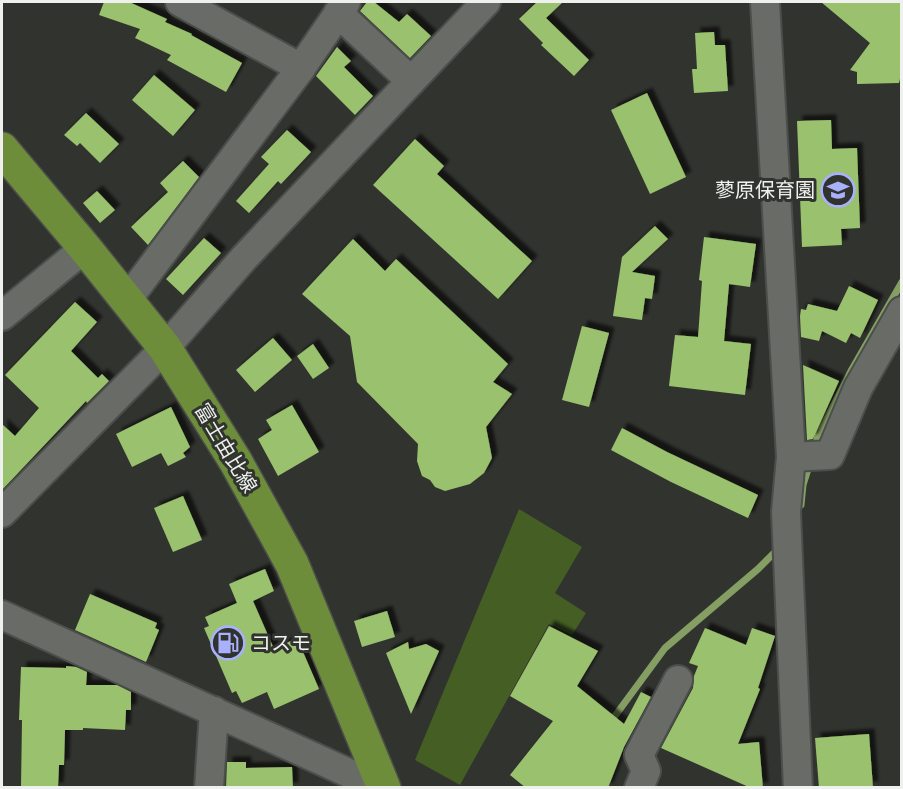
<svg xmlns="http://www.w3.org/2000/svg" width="903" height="789" viewBox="0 0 903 789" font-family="'Libre Baskerville','Noto Sans JP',serif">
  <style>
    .green { fill: #445e24 }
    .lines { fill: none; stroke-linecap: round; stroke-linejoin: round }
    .stream { stroke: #859e63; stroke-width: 7 }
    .building { fill: #9ac16e; filter: url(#shadow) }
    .minor-casing { stroke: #4c4e4b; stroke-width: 32 }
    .major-casing { stroke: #4c4e4b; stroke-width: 36 }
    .minor { stroke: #696b67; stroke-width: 28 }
    .major { stroke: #6e8d3b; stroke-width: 33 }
    .labels { text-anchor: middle; stroke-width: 6; stroke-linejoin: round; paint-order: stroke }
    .poi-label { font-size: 20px; fill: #eff1ee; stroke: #31332f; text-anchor: end }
    .street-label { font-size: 20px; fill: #eff1ee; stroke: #31332f }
  </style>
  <defs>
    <filter id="shadow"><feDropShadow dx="5.5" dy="-5.5" stdDeviation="1.5" flood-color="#0009"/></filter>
  </defs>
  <rect width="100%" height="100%" fill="#31332f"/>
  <polygon class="green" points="519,509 582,547 555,593 586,613 572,635 549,624 460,785 415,760"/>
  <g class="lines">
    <g class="stream">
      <polyline points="814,450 818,436 851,371 902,282"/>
      <polyline points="801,505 803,485 810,463"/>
      <polyline points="609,724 665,648 758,569 780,547"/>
    </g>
  </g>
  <g class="building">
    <polygon points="104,2 129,2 167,19 165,22 192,34 191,35 242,63 226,92 167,60 171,55 135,38 140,29 99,15"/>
    <polygon points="367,2 374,2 399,22 407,14 431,36 410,58 360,11"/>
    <polygon points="537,2 563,2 546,18 589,60 574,76 541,45 543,43 519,19"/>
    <polygon points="821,2 902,2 902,70 899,83 857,84 857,72 850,70 870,43"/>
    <polygon points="714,32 715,45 725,45 728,91 694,93 692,69 697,69 695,33"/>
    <polygon points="337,47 351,61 344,67 373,96 355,115 316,76"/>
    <polygon points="154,75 195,110 173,136 132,100"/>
    <polygon points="647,93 686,177 650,194 611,110"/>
    <polygon points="86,113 119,144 100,163 80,143 77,146 64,135"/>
    <polygon points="831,120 832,149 857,148 860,228 841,229 842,245 802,247 797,121"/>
    <polygon points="287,130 311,152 281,184 278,181 249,213 236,201 269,164 261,157"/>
    <polygon points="415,139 444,166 437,174 532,261 498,299 373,185"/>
    <polygon points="183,161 199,177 148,245 131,227 168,192 160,183"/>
    <polygon points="97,191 115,210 100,223 83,203"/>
    <polygon points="655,226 668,239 632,272 655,276 652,299 645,298 642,320 613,316 622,257"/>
    <polygon points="704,237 756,244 750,287 729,284 724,341 751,344 745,395 669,386 675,335 698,337 702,281 699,280"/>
    <polygon points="204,238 221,253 183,295 166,279"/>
    <polygon points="353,239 385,271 396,259 508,364 493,382 512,394 486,427 492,458 484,473 470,484 445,491 435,487 430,480 422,476 417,461 418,444 357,382 350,336 302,294"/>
    <polygon points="849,286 878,300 860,338 851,333 846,343 822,331 819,341 801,337 800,316 801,309 806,310 808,304 837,311"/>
    <polygon points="75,302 97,322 71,351 98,378 102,374 109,381 87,403 86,401 2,490 2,424 15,436 39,408 5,375"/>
    <polygon points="582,326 609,333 589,407 562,400"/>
    <polygon points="273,338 292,360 255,392 236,370"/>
    <polygon points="313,344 329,368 313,379 297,356"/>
    <polygon points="803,365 839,381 813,439 807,440"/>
    <polygon points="292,405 319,452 278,476 258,439 272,430 266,420"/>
    <polygon points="171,407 190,447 183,453 186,457 168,466 161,453 132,467 116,434"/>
    <polygon points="622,428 667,452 758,495 748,518 671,482 611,450"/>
    <polygon points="183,496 202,540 173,552 154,508"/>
    <polygon points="265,569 274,591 253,601 274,649 297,638 319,689 274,709 267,692 242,703 236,691 232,693 204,628 209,626 205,617 237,603 229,584"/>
    <polygon points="90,594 157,623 155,628 159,630 146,662 75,630"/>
    <polygon points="387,611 395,637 362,647 354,621"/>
    <polygon points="549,626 598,651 577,686 624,724 641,692 651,697 624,747 608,788 526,788 510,775 553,721 510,696"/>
    <polygon points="705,628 746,645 752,628 775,636 758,688 760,689 738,744 759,742 763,788 751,788 661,748 693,688 694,676 698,666 689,663"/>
    <polygon points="408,642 409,649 426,644 439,651 411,714 386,653"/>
    <polygon points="66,666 76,667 87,672 86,685 117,685 131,692 131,710 126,710 125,730 83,728 83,730 65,730 64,765 59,765 58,788 21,788 22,720 19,720 21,667 66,668"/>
    <polygon points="869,734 873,787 819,788 815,738"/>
    <polygon points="227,762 246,762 246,768 292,767 293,788 226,788"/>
  </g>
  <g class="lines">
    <g class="minor-casing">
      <g id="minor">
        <polyline points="180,2 301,68"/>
        <polyline points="765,2 791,457 786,512 798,788"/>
        <polyline points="338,13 411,81"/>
        <polyline points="127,300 301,68 346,2"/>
        <polyline points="2,316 85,248"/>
        <polyline points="791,457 830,455 858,388 902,311"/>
        <polyline points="2,513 165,348 244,258 486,2"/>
        <polyline points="2,615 353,775 372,788"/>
        <polyline points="209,788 214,711"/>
        <polyline points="639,788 646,771 639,755 678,680"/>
      </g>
    </g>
    <g class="major-casing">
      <polyline id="major" points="2,149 85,248 165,348 236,462 292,564 384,788"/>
    </g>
    <use href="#minor" class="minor"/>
    <use href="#major" class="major"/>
  </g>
  <defs>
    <g id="school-ring" transform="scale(1.725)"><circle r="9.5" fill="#31332f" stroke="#a9b0fc" stroke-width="1.5"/><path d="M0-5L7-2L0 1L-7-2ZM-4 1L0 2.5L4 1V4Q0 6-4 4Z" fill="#a9b0fc"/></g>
    <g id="fuel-ring" transform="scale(1.725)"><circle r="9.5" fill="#31332f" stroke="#a9b0fc" stroke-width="1.5"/><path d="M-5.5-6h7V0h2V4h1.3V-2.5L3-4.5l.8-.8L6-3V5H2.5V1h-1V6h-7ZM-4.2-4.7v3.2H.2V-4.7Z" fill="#a9b0fc"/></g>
  </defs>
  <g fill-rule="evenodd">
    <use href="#school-ring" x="838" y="190"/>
    <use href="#fuel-ring" x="228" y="643"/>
  </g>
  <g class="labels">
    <g class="poi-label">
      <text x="815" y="197">蓼原保育園</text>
      <text x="251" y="650" text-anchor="start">コスモ</text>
    </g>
    <g class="street-label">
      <text transform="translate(226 448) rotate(59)" y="7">富士由比線</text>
    </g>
  </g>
  <rect width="903" height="789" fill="none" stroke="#eff1ee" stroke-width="6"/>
</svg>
